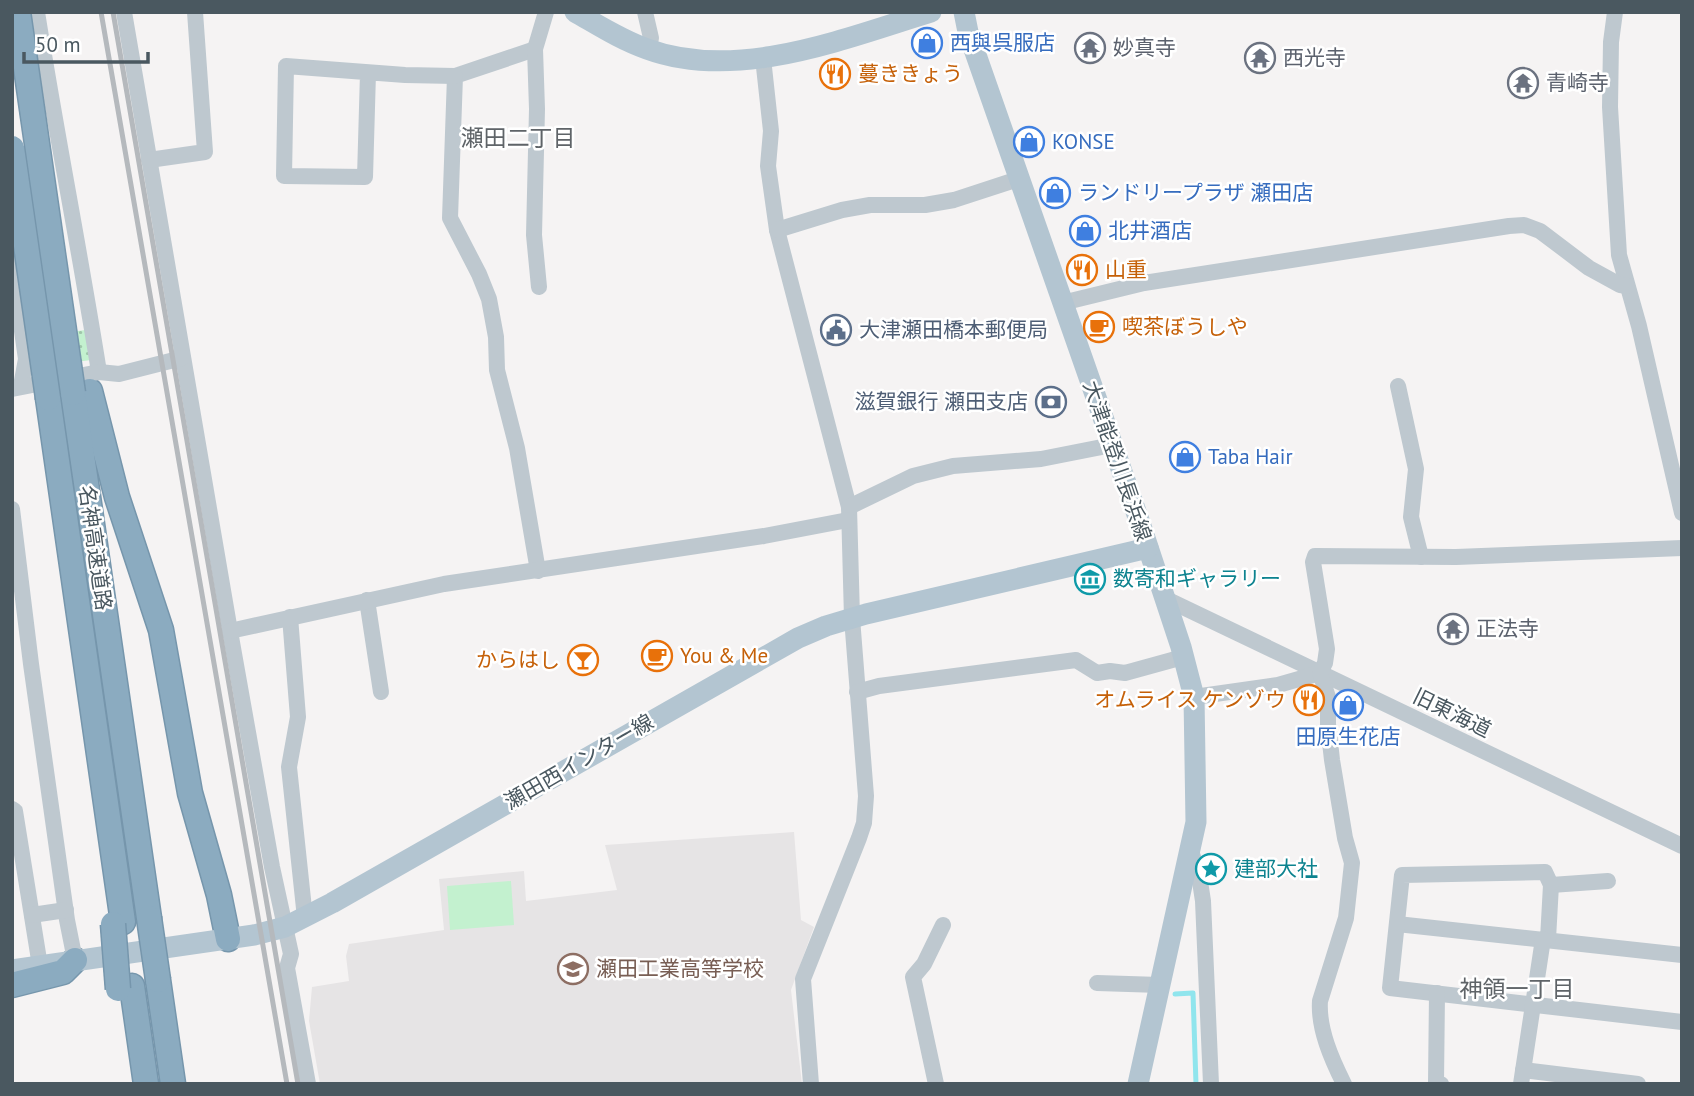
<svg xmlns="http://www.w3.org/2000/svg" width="1694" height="1096" viewBox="0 0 1694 1096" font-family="'PT Sans','Noto Sans JP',sans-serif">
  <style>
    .education { fill: #e6e4e5 }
    .grass { fill: url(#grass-dots) }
    .pitch { fill: #c3f1cf }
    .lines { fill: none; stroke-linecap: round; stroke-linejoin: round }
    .stream { stroke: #90e5ed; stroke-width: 5 }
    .highway-casing { stroke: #7696ac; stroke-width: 27 }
    .minor { stroke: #bec8cf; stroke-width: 16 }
    .major { stroke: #b3c5d1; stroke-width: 21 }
    .highway { stroke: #8babc0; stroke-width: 24 }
    .rail { stroke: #b5b9bd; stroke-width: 5 }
    .highway-bridge-casing { stroke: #7696ac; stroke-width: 27; stroke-linecap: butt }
    .highway-bridge { stroke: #8babc0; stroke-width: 24 }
    .labels { text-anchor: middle; stroke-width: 5; stroke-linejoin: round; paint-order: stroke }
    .shop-label { font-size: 21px; fill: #366cbe; stroke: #fff; text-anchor: start }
    .worship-label { font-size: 21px; fill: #5b616d; stroke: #fff; text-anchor: start }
    .food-label { font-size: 21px; fill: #c56008; stroke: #fff; text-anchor: start }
    .service-label { font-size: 21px; fill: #4e5e75; stroke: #fff; text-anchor: start }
    .street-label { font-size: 21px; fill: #4a5860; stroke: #fff }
    .culture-label { font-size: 21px; fill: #0d838f; stroke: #fff; text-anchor: start }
    .education-label { font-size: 21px; fill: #785e54; stroke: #fff; text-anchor: start }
    .neighbourhood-label { font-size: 23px; fill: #5f6468; stroke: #fff }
  </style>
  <defs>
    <pattern id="grass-dots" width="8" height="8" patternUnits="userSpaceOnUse" patternTransform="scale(1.75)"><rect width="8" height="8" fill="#c3f1cf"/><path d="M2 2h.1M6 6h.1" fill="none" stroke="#a0c6ab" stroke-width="1.8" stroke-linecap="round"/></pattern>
  </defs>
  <rect width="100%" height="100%" fill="#f5f3f3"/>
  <polygon class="education" points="794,832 801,920 814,927 791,990 802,1084 320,1084 309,1021 312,987 349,981 346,956 349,944 444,930 439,879 524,871 526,901 617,890 605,845"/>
  <polygon class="grass" points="85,330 91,360 32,368 29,338"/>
  <polygon class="pitch" points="511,881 514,925 450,930 447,886"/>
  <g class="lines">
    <polyline class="stream" points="1175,994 1193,993 1196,1084"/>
    <g class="highway-casing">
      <g id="highway">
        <polyline points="90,391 117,497 161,630 190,793 219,895 228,939"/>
        <polyline points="73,393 149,918"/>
        <polyline points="48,398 123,922"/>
        <polyline points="158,980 173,1084"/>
        <polyline points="12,985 63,972 75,960"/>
        <polyline points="132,986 146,1084"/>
      </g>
    </g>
    <g class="minor">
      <path d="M37 12C56 132 80 252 99 372"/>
      <polyline points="124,12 230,631 272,867 291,954 287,968 308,1084"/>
      <polyline points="645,12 651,38 648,50"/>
      <polyline points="1615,12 1611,42 1610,107 1619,255 1639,326 1682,513"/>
      <polyline points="535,49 455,76 450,218 479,274 489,299 496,337 497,370 517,448 538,571"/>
      <polyline points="763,58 771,131 768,166 777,230 849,507 852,618 866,796 864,823 859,838 803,979 811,1084"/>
      <polyline points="368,73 365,177 284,176 286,66 405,75 455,76"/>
      <polyline points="149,160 205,152 195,12"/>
      <polyline points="777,230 842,210 870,205 925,205 954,200 1018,179"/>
      <polyline points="12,261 26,359 21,386"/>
      <polyline points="539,287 534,235 537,109 535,49 546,12"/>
      <polyline points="1062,303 1144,283 1509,226 1524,225 1540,231 1589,268 1620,285 1627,286"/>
      <polyline points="1398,386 1416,469 1411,517 1421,557"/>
      <polyline points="12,389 99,372 119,374 182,358"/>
      <polyline points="849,507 913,476 953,466 1041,459 1112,445"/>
      <polyline points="12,509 31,664 67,920 75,960"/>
      <polyline points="1164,598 1682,846"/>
      <polyline points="367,600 381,692"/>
      <polyline points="290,617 298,717 289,767 305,918"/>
      <polyline points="230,631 444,584 764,536 848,520"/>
      <polyline points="857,692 879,686 1076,660 1097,673 1110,671 1125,673 1183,657"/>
      <polyline points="1194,697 1278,685 1320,673"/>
      <polyline points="12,809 15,811 40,966"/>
      <polyline points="1191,851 1199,875 1203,901 1211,1084"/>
      <polyline points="1551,885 1608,881"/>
      <polyline points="32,915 66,910"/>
      <polyline points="1397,924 1682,955"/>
      <polyline points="1548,939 1551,885 1545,872 1402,875 1390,988 1682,1022"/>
      <polyline points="1097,983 1160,985"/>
      <polyline points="1437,993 1436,1083 1441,1084"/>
      <polyline points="1523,1070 1638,1084"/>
      <polyline points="936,1084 913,977 924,964 943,925"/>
      <path d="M1344 1084C1332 1060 1318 1029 1320 1001L1346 918 1352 863 1345 838 1332 760 1328 724V697L1320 673 1325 663 1327 649 1313 562 1315 556 1456 557 1682 548"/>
      <polyline points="1521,1084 1543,939"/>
    </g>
    <g class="major">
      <path d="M575 12C598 25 621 40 647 49 737 82 843 39 931 12"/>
      <polyline points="964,12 968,32 1140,523 1181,647 1194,697 1196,822 1138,1084"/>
      <polyline points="12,970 254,935 285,927 332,903 798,638 826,626 866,614 1148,548"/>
    </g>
    <use href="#highway" class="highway"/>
    <g class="rail">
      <polyline points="101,12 287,1084"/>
      <polyline points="113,12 298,1084"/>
    </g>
    <g class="highway-bridge-casing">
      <g id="highway-bridge">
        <polyline points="18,12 73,393"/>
        <polyline points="12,148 48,398"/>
        <polyline points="149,918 158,980"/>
        <polyline points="113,924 118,989"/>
      </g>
    </g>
    <use href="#highway-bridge" class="highway-bridge"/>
  </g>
  <defs>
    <g id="shop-ring" transform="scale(1.575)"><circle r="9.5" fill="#fff" stroke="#3f7fe0" stroke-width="1.5"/><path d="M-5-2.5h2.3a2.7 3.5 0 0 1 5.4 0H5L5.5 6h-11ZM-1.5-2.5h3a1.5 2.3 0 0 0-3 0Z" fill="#3f7fe0"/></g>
    <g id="temple-ring" transform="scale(1.575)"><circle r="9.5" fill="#fff" stroke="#6b7280" stroke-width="1.5"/><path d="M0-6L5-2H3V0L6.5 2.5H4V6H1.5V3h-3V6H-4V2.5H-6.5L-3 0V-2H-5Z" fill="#6b7280"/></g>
    <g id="restaurant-ring" transform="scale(1.575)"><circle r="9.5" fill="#fff" stroke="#e8710a" stroke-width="1.5"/><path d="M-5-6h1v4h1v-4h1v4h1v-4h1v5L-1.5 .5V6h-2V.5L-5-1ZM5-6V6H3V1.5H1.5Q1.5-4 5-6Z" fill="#e8710a"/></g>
    <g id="cafe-ring" transform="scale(1.575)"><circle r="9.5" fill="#fff" stroke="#e8710a" stroke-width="1.5"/><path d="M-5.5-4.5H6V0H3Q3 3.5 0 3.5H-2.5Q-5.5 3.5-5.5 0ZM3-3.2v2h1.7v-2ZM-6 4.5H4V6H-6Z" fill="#e8710a"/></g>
    <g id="civic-ring" transform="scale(1.575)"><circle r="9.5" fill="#fff" stroke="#5c6f8a" stroke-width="1.5"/><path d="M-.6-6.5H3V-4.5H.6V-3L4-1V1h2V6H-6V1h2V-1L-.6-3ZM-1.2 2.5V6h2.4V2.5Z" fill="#5c6f8a"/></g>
    <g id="bank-ring" transform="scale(1.575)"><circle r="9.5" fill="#fff" stroke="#5c6f8a" stroke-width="1.5"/><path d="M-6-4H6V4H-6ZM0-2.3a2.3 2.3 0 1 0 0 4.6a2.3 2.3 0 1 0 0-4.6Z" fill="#5c6f8a"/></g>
    <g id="museum-ring" transform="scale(1.575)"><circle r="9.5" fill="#fff" stroke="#0f9aa8" stroke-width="1.5"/><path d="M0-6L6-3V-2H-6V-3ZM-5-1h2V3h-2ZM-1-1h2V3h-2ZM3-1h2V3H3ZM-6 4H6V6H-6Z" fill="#0f9aa8"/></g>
    <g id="bar-ring" transform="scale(1.575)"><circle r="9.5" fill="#fff" stroke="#e8710a" stroke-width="1.5"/><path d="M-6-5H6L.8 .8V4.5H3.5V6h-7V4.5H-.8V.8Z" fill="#e8710a"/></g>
    <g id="sight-ring" transform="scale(1.575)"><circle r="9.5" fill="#fff" stroke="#0f9aa8" stroke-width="1.5"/><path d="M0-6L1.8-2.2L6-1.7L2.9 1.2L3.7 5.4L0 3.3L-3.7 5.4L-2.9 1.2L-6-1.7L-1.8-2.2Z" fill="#0f9aa8"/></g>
    <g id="school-ring" transform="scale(1.575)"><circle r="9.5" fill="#fff" stroke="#8d6e63" stroke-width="1.5"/><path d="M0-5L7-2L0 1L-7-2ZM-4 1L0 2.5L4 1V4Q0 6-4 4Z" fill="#8d6e63"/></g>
  </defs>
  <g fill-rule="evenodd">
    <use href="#shop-ring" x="927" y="43"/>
    <use href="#temple-ring" x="1090" y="48"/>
    <use href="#temple-ring" x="1260" y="58"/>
    <use href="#restaurant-ring" x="835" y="74"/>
    <use href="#temple-ring" x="1523" y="83"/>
    <use href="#shop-ring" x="1029" y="142"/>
    <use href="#shop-ring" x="1055" y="193"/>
    <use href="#shop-ring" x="1085" y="231"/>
    <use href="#restaurant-ring" x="1082" y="270"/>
    <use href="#cafe-ring" x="1099" y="327"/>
    <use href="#civic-ring" x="836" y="330"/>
    <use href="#bank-ring" x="1051" y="402"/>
    <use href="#shop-ring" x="1185" y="457"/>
    <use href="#museum-ring" x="1090" y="579"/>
    <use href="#temple-ring" x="1453" y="629"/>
    <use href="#cafe-ring" x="657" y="656"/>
    <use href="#bar-ring" x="583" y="660"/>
    <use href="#restaurant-ring" x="1309" y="700"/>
    <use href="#shop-ring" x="1348" y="705"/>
    <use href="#sight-ring" x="1211" y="869"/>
    <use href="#school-ring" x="573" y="969"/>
  </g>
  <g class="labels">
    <g class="shop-label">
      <text x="950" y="50">西與呉服店</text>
      <text x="1052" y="149">KONSE</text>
      <text x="1078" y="200">ランドリープラザ 瀬田店</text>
      <text x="1108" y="238">北井酒店</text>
      <text x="1208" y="464">Taba Hair</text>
      <text x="1348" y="744" text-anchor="middle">田原生花店</text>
    </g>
    <g class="worship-label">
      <text x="1113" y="55">妙真寺</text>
      <text x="1283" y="65">西光寺</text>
      <text x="1546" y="90">青崎寺</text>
      <text x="1476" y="636">正法寺</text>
    </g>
    <g class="food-label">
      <text x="858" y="81">蔓ききょう</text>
      <text x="1105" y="277">山重</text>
      <text x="1122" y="334">喫茶ぼうしや</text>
      <text x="680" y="663">You &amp; Me</text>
      <text x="560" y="667" text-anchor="end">からはし</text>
      <text x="1286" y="707" text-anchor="end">オムライス ケンゾウ</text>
    </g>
    <g class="service-label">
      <text x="859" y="337">大津瀬田橋本郵便局</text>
      <text x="1028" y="409" text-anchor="end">滋賀銀行 瀬田支店</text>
    </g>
    <g class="street-label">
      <text transform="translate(1117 461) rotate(71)" y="7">大津能登川長浜線</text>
      <text transform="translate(95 548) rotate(82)" y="7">名神高速道路</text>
      <text transform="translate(1452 713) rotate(26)" y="7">旧東海道</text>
      <text transform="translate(579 762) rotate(-30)" y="7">瀬田西インター線</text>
    </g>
    <g class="culture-label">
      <text x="1113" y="586">数寄和ギャラリー</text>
      <text x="1234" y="876">建部大社</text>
    </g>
    <g class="education-label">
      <text x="596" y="976">瀬田工業高等学校</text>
    </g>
    <g class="neighbourhood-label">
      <text x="518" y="146">瀬田二丁目</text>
      <text x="1517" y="997">神領一丁目</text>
    </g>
  </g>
  <rect width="1694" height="1096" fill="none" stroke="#4a5860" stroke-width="28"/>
  <path d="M24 52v10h124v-10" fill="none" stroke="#4a5860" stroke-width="3.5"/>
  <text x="35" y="52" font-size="21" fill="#4a5860" stroke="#ffffff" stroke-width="5" paint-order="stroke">50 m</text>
</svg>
